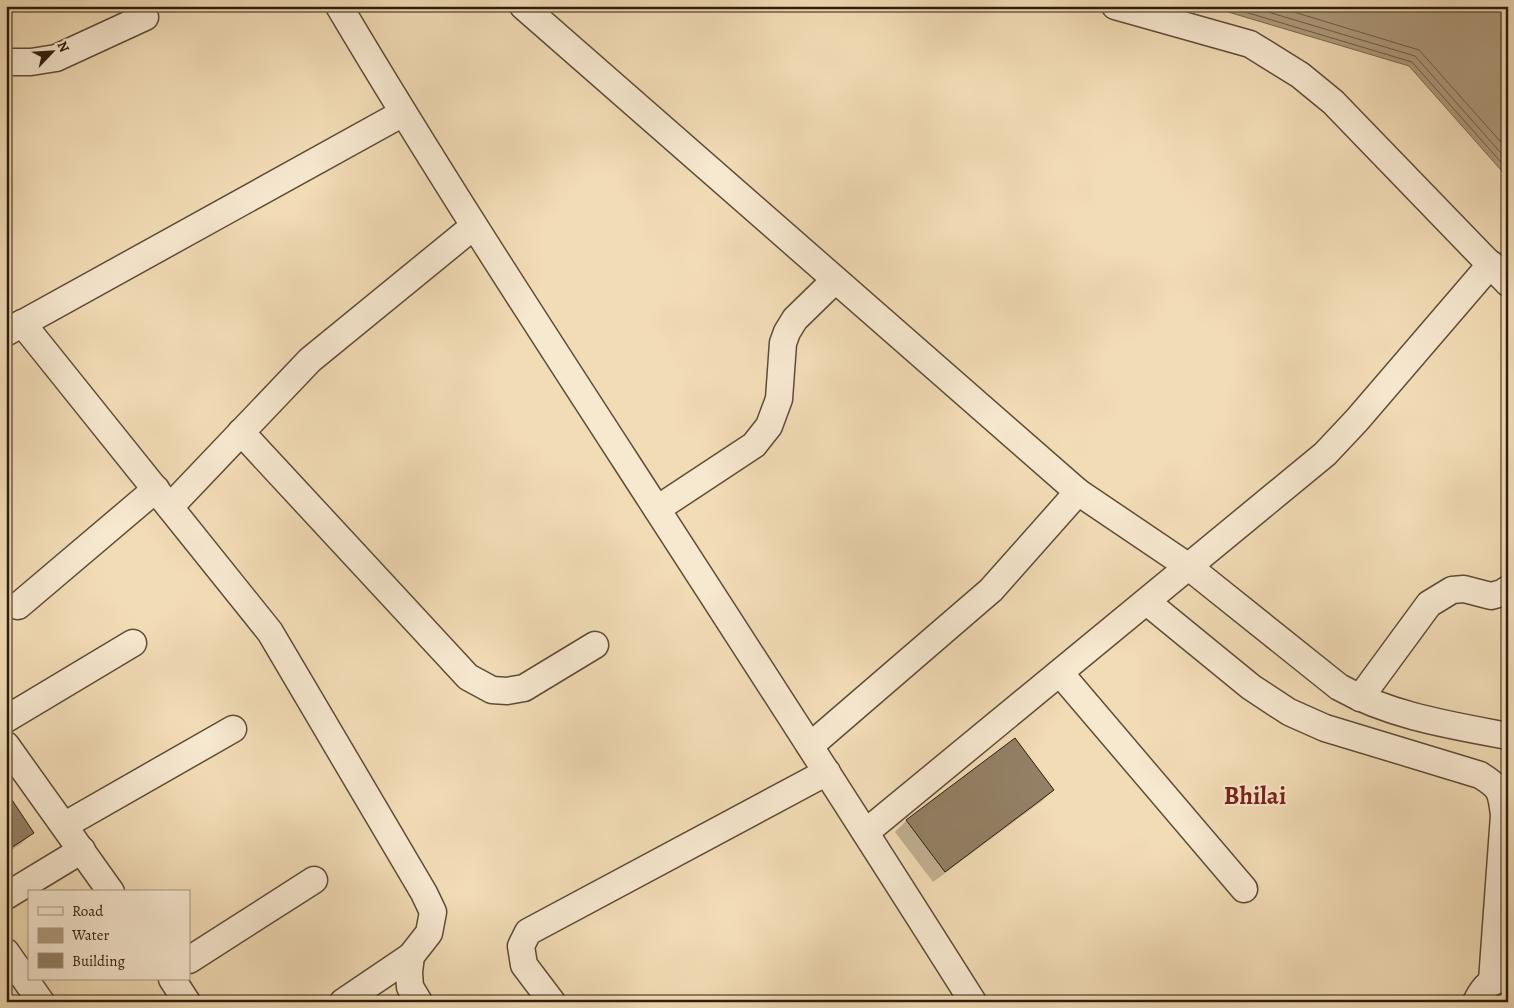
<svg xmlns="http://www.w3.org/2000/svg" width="1514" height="1008" viewBox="0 0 1514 1008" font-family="Alegreya,serif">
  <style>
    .water { fill: #af9b7d; stroke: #7b6950 }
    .shadow { fill: #0003 }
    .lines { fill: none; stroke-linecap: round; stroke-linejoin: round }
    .shore { stroke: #6e5c45; stroke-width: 1 }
    .building { fill: #938065; stroke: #2d1d0d }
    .street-casing { stroke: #5e4d37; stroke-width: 29 }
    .street { stroke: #f7e8d0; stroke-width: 26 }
    .labels { text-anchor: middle; stroke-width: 4; stroke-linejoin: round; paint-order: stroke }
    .town-label { font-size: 25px; font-weight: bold; fill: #7a1f14; stroke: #f7e8d0 }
  </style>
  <rect width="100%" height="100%" fill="#f2dcb6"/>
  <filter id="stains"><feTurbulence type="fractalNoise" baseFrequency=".004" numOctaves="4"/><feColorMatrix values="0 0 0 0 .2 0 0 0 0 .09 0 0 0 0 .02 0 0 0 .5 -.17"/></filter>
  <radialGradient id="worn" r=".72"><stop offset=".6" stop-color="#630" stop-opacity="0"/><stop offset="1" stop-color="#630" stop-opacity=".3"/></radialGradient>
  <polygon class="water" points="1208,6 1508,6 1508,178 1409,66"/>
  <g class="shadow">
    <polygon points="1015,740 1053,790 1042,801 933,882 895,832 906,821"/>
    <polygon points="6,794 32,833 21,844 6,854"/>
  </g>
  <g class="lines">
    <g class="shore">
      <polyline points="1225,6 1412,62 1508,170"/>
      <polyline points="1248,6 1415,56 1508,161"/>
      <polyline points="1274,6 1419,50 1508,150"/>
    </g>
  </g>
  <g class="building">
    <polygon points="1015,738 1054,790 945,872 906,820"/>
    <polygon points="6,791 34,833 6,851"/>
  </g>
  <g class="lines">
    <g class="street-casing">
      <g id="street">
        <path d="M339 6C431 161 529 312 627 463 743 642 859 821 973 1002"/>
        <path d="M523 6 1078 492 1189 567 1339 687C1391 716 1450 725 1508 736"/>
        <polyline points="1115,6 1250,44 1300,75 1333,102 1508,283"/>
        <polyline points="6,62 31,62 56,58 145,17"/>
        <polyline points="22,323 270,632 424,893 433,912 429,933 411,956 409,972 410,987 419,1002"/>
        <polyline points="7,332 403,113"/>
        <polyline points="241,432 468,677 492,690 507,691 524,688 595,645"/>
        <polyline points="170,507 310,360 474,226"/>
        <polyline points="657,509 754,445 769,426 779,399 783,343 787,332 795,319 835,280"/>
        <path d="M1147 602 1251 687 1289 712 1325 728 1480 775C1501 788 1501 791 1504 815L1492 981"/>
        <polyline points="18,606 156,489"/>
        <polyline points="1060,673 1244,889"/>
        <polyline points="1360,698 1429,604 1452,590 1464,589 1491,596 1502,593 1508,589"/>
        <polyline points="6,719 133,643"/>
        <polyline points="6,745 111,892"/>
        <polyline points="810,746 991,590 1078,492"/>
        <polyline points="65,825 233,729"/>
        <polyline points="866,832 1325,454 1357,420 1491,264"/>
        <polyline points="6,896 82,850"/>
        <polyline points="6,952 41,1002"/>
        <polyline points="189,960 314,880"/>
        <polyline points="172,979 187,1002"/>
        <polyline points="343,1002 411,956"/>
        <polyline points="552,1002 524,965 521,946 528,932 827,772"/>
        <path d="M1476 1002C1485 984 1489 982 1508 977"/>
      </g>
    </g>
    <use href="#street" class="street"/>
  </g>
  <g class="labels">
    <g class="town-label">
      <text x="1255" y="804">Bhilai</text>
    </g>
  </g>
  <rect width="1514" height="1008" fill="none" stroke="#f2dcb6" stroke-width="25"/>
  <rect x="8" y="8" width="1499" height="993" fill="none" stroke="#2d1d0d" stroke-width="2.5"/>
  <rect x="12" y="12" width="1489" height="983" fill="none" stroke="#2d1d0d"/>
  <rect x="28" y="890" width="162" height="90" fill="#f7e8d0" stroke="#a69782"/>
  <rect x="38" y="907" width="25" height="8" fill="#f7e8d0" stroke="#a69782"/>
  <text x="72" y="916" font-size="15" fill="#2d1d0d">Road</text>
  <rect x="38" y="928" width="25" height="15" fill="#af9b7d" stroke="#a69782"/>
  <text x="72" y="940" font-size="15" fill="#2d1d0d">Water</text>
  <rect x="38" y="953" width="25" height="15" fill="#938065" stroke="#a69782"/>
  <text x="72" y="966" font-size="15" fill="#2d1d0d">Building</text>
  <g transform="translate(52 52) rotate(65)" stroke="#f7e8d0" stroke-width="4" paint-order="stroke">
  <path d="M0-4L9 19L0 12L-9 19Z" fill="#2d1d0d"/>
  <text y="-8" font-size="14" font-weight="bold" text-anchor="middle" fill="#2d1d0d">N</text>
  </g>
  <rect width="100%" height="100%" filter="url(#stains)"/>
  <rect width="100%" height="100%" fill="url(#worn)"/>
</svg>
